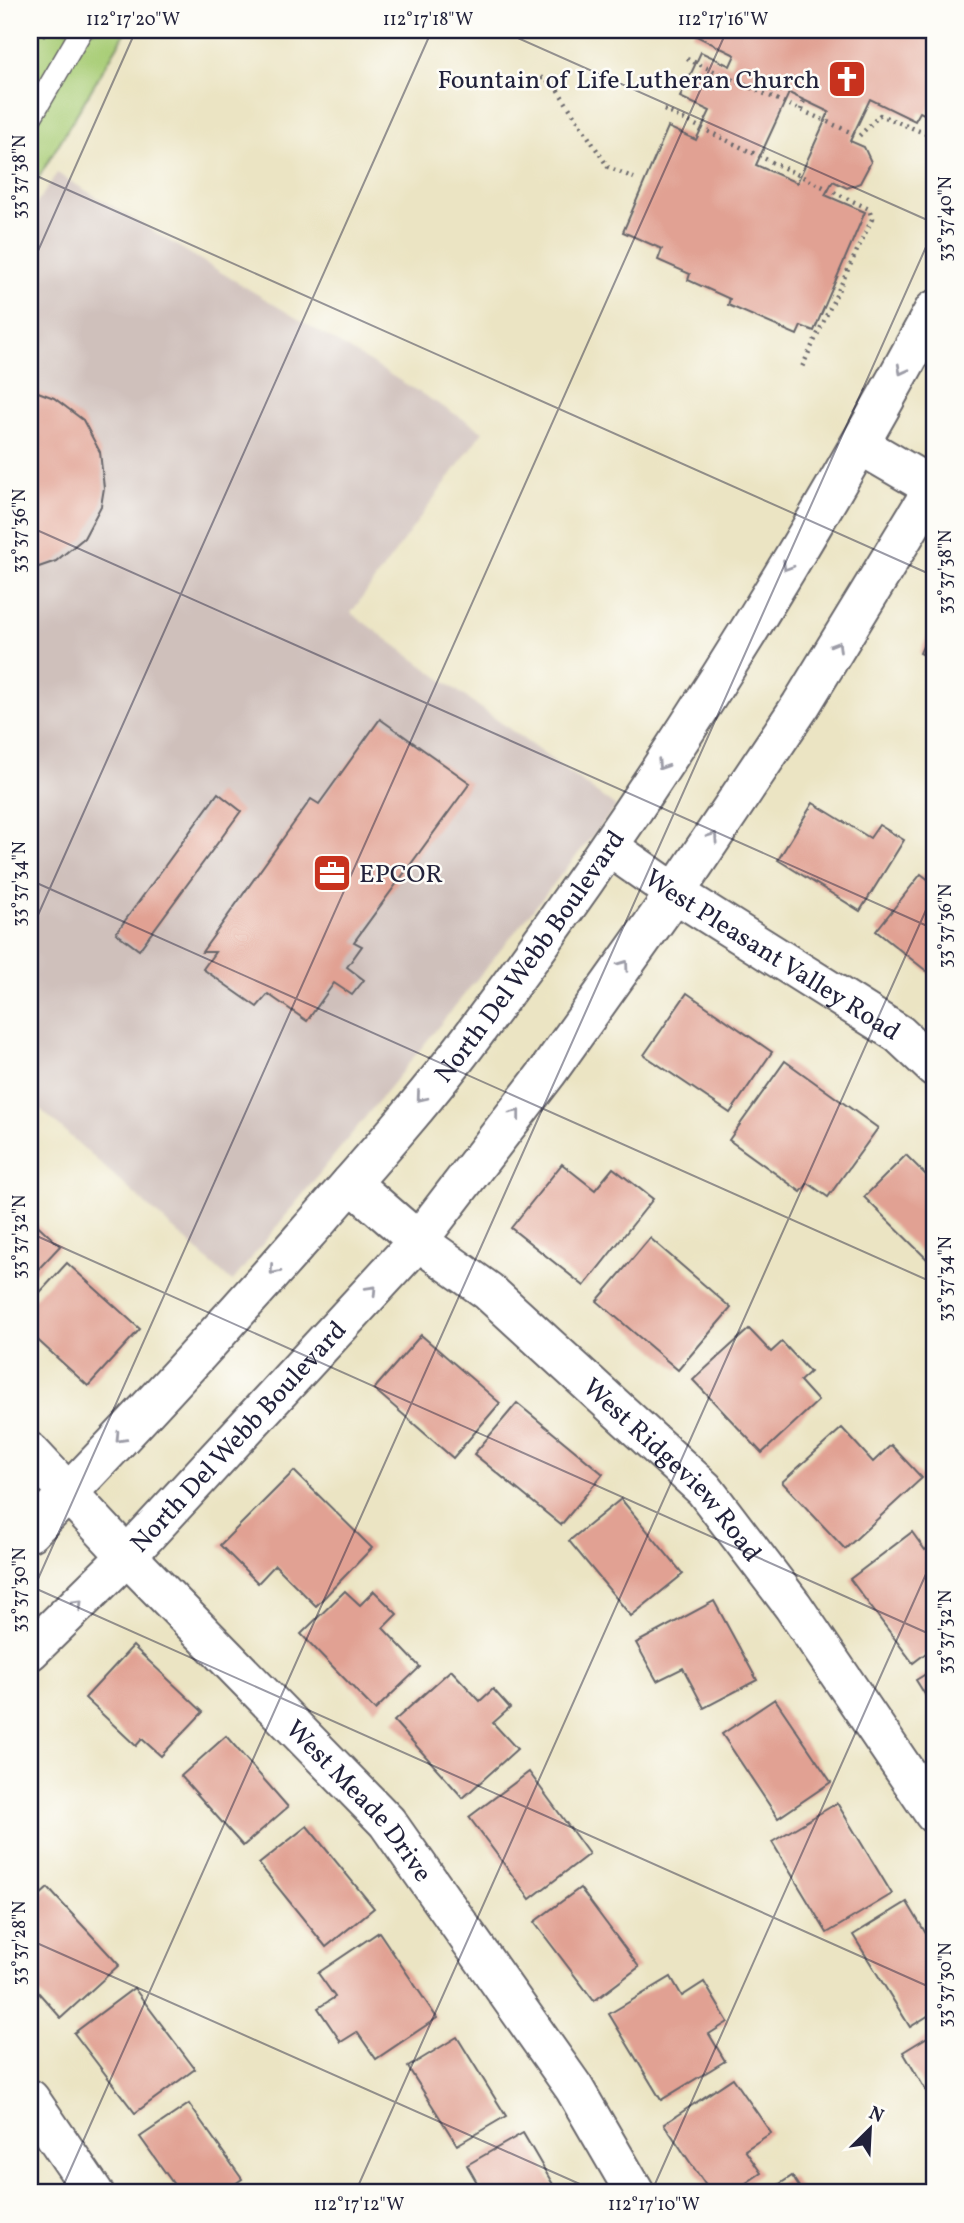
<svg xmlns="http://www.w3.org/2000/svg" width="964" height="2223" viewBox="0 0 964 2223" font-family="Vollkorn,serif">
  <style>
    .industrial { fill: #cfc0bb }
    .green { fill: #a9cd77; stroke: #667859; stroke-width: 2 }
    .building { fill: #e1a193; fill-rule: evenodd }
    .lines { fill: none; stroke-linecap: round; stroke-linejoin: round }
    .service-casing { stroke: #68666b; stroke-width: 24 }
    .minor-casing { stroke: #68666b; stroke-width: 42 }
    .tertiary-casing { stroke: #68666b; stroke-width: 42 }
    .path { stroke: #68666b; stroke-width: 4.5; stroke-dasharray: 2 5; stroke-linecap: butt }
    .service { stroke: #fff; stroke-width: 21 }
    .minor { stroke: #fff; stroke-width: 38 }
    .tertiary { stroke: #fff; stroke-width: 38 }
    .oneway { stroke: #9c9ca7 }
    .ticks { fill: none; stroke: #22223b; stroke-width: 2; stroke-opacity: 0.45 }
    .labels { text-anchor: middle; stroke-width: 5; stroke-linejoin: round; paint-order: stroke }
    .poi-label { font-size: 26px; fill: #22223b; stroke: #fdfcf7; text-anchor: end }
    .street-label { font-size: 26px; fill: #22223b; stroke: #fdfcf7 }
    .neatline { fill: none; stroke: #22223b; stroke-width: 2.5 }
    .ticks-label { font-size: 18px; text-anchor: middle; fill: #22223b }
  </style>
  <rect width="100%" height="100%" fill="#fdfcf7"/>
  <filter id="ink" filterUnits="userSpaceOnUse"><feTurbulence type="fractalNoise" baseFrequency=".0143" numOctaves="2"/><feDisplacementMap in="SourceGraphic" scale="14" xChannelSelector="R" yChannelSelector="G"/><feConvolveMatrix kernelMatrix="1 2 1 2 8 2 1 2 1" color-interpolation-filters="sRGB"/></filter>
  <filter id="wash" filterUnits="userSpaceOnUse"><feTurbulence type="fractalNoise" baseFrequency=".00686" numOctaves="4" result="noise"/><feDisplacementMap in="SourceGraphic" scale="28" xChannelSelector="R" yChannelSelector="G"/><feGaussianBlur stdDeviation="1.57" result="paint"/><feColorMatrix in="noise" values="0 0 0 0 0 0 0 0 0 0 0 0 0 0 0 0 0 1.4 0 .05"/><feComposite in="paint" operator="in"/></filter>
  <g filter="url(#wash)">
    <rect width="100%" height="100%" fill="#ebe4c3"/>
    <polygon class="industrial" points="57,173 483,431 351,613 616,807 232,1282 30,1100 30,214"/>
    <polygon class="green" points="30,30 127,30 30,192"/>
    <g id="blocks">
      <g class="building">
        <path d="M695 30H934V97L926 115 920 112 915 121 870 99 850 141 864 147 871 162 860 183 847 188 833 181 825 195 865 212 814 331 801 326 797 335 728 305 730 299 688 280 690 274 658 260 662 249 623 232 668 127 696 140 710 111 680 97 701 52 730 66 735 55 692 34ZM789 93 829 112 797 183 756 165Z"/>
        <polygon points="30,389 54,398 83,420 100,452 104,488 101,506 84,538 56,561 30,570"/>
        <polygon points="934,622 934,660 920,653"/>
        <polygon points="380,719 470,783 354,942 362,946 347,967 364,980 352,995 334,983 307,1021 268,994 257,1007 203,969 215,952 202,952 311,799 319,804"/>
        <polygon points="218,793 241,811 139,950 116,933"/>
        <polygon points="813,803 870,838 879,825 904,840 860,911 778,860"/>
        <polygon points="921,874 934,884 934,977 876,931"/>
        <polygon points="687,993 772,1052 730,1113 644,1055"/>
        <polygon points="785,1061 878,1128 828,1197 808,1183 801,1192 729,1140"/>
        <polygon points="906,1155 934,1183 934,1266 864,1197"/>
        <polygon points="562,1164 595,1190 613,1168 653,1199 584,1286 511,1228"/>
        <polygon points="30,1218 60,1246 30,1278"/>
        <polygon points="650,1238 731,1308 678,1370 597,1301"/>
        <polygon points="67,1263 140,1329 88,1386 30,1333 30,1303"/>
        <polygon points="749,1329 771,1352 782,1342 810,1372 800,1381 818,1401 762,1453 693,1380"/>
        <polygon points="421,1335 500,1403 453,1458 374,1389"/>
        <polygon points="517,1403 603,1474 561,1525 474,1454"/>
        <polygon points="842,1428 873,1462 891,1445 922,1478 845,1549 782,1482"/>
        <polygon points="294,1471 372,1548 316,1606 275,1565 258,1583 220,1545"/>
        <polygon points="621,1499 683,1574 631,1616 569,1541"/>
        <polygon points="912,1532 925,1550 934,1543 934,1647 913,1663 850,1579"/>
        <polygon points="345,1591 360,1605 374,1591 397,1614 383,1628 420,1667 375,1710 301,1634"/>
        <polygon points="714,1601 757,1680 704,1708 683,1668 657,1681 636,1643"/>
        <polygon points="133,1646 203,1712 161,1756 142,1739 136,1746 85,1698"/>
        <polygon points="934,1669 934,1709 916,1680"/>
        <polygon points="451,1670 480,1701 493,1689 510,1708 493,1723 517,1749 463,1798 394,1721"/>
        <polygon points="775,1699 831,1782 778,1818 722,1734"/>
        <polygon points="226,1736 288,1807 243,1846 181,1776"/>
        <polygon points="529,1772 589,1854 530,1899 469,1817"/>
        <polygon points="837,1803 892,1894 827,1933 772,1842"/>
        <polygon points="307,1826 374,1908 326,1947 259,1864"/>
        <polygon points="48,1888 119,1965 61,2018 30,1983 30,1904"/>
        <polygon points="580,1888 639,1967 594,2001 534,1922"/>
        <polygon points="907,1902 934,1947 934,2012 910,2027 853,1935"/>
        <polygon points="379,1932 437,2018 376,2059 357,2032 341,2042 318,2008 335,1997 318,1973"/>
        <polygon points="671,1977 682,1996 704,1982 728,2022 709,2034 725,2061 661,2100 609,2014"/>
        <polygon points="134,1988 195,2069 135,2113 74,2033"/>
        <polygon points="934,2033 934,2104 903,2052"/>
        <polygon points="457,2037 506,2116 457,2145 408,2067"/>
        <polygon points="733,2078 771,2133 745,2150 761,2173 731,2193 711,2193 664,2124"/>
        <polygon points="189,2104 242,2179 222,2193 180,2193 140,2137"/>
        <polygon points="523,2133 558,2193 483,2193 467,2165"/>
        <polygon points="792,2176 803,2193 766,2193"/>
      </g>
    </g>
  </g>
  <g filter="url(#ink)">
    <use href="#blocks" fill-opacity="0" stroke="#68666b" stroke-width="2"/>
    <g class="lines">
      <g class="service-casing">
        <polyline id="service" points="30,119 82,30"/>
      </g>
      <g class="minor-casing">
        <g id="minor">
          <polyline points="862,446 934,488"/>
          <path id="s1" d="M609 847 675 893 899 1034 934 1067"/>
          <path id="s2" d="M351 1183 418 1241 488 1291 704 1489 793 1606 934 1814"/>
          <path id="s3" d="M30 1452 127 1556 387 1822 574 2088 635 2193"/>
          <polyline points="30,2099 94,2193"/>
        </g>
      </g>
      <g class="tertiary-casing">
        <g id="tertiary">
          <path id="s4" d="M30 1532C125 1436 216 1336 306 1234 367 1165 429 1096 483 1022 651 797 801 557 934 310"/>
          <path id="s5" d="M30 1651 127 1556 418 1241 547 1073 675 893 801 705 934 487"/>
        </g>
      </g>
      <g class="path">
        <polyline points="30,41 34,31 48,37"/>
        <polyline points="687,59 859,136 880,115 934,137"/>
        <polyline points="492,80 543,78 557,89 608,167 634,178"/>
        <polyline points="664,110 869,209 872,219 802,367"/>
        <polyline points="801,110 804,100"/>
      </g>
      <use href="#service" class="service"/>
      <use href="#minor" class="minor"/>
      <use href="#tertiary" class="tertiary"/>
    </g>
    <defs><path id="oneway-chevron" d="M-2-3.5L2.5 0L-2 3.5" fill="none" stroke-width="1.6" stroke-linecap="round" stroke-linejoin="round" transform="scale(1.75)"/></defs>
    <g class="oneway">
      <use href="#oneway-chevron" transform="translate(902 370) rotate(118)"/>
      <use href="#oneway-chevron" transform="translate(787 566) rotate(122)"/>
      <use href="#oneway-chevron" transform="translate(837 646) rotate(-59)"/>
      <use href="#oneway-chevron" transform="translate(662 765) rotate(123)"/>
      <use href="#oneway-chevron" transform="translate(713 837) rotate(-56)"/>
      <use href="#oneway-chevron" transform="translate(624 965) rotate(-54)"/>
      <use href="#oneway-chevron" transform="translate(421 1097) rotate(130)"/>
      <use href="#oneway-chevron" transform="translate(516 1114) rotate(-52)"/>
      <use href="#oneway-chevron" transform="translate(274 1270) rotate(131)"/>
      <use href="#oneway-chevron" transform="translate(372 1290) rotate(-47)"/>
      <use href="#oneway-chevron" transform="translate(120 1438) rotate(133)"/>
      <use href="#oneway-chevron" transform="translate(78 1604) rotate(-44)"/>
    </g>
  </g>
  <path class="ticks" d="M500 30 934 223M30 173 934 576M30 269 136 30M30 527 934 929M30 880 934 1283M30 933 432 30M30 1233 934 1636M30 1586 934 1989M30 1597 727 30M30 1940 600 2193M60 2193 934 229M355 2193 934 892M651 2193 934 1556"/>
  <defs>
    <g id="church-square" transform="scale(2.0125)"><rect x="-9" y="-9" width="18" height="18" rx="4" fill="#c8321e" stroke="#fdfcf7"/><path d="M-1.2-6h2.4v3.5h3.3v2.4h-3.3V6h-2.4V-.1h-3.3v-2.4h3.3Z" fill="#fff"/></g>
    <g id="office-square" transform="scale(2.0125)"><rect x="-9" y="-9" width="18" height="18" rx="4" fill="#c8321e" stroke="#fdfcf7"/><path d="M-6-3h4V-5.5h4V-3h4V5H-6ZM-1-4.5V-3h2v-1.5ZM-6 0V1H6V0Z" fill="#fff"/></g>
  </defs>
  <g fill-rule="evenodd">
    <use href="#church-square" x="847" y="79"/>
    <use href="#office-square" x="332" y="873"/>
  </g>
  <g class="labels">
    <g class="poi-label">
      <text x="820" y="88">Fountain of Life Lutheran Church</text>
      <text x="359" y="882" text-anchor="start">EPCOR</text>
    </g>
    <g class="street-label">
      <text dy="9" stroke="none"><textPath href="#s4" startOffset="763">North Del Webb Boulevard</textPath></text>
      <text dy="9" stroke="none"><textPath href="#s1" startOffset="196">West Pleasant Valley Road</textPath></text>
      <text dy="9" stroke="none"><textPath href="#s5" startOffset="299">North Del Webb Boulevard</textPath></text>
      <text dy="9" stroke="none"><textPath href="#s2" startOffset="432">West Ridgeview Road</textPath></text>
      <text dy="9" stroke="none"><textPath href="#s3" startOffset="480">West Meade Drive</textPath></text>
    </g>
  </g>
  <rect width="964" height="2223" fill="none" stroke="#fdfcf7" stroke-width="77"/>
  <g transform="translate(870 2129) rotate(24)" stroke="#fdfcf7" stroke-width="5" paint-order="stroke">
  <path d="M0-5L12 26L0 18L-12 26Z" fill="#22223b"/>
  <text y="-10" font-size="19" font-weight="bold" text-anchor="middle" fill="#22223b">N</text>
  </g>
  <rect x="38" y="38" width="888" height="2146" class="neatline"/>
  <g class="ticks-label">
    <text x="133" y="25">112°17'20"W</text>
    <text x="428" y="25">112°17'18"W</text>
    <text x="723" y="25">112°17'16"W</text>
    <text transform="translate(19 177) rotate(-90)" y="6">33°37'38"N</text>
    <text transform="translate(945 219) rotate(-90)" y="6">33°37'40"N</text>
    <text transform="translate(19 531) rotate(-90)" y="6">33°37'36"N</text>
    <text transform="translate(945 572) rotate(-90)" y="6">33°37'38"N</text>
    <text transform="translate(19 884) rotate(-90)" y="6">33°37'34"N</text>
    <text transform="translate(945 926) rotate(-90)" y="6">33°37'36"N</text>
    <text transform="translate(19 1237) rotate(-90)" y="6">33°37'32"N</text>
    <text transform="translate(945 1279) rotate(-90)" y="6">33°37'34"N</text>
    <text transform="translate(19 1590) rotate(-90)" y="6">33°37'30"N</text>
    <text transform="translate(945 1632) rotate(-90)" y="6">33°37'32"N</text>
    <text transform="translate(19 1943) rotate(-90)" y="6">33°37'28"N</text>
    <text transform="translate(945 1985) rotate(-90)" y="6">33°37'30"N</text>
    <text x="359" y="2210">112°17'12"W</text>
    <text x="654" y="2210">112°17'10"W</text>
  </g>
</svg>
